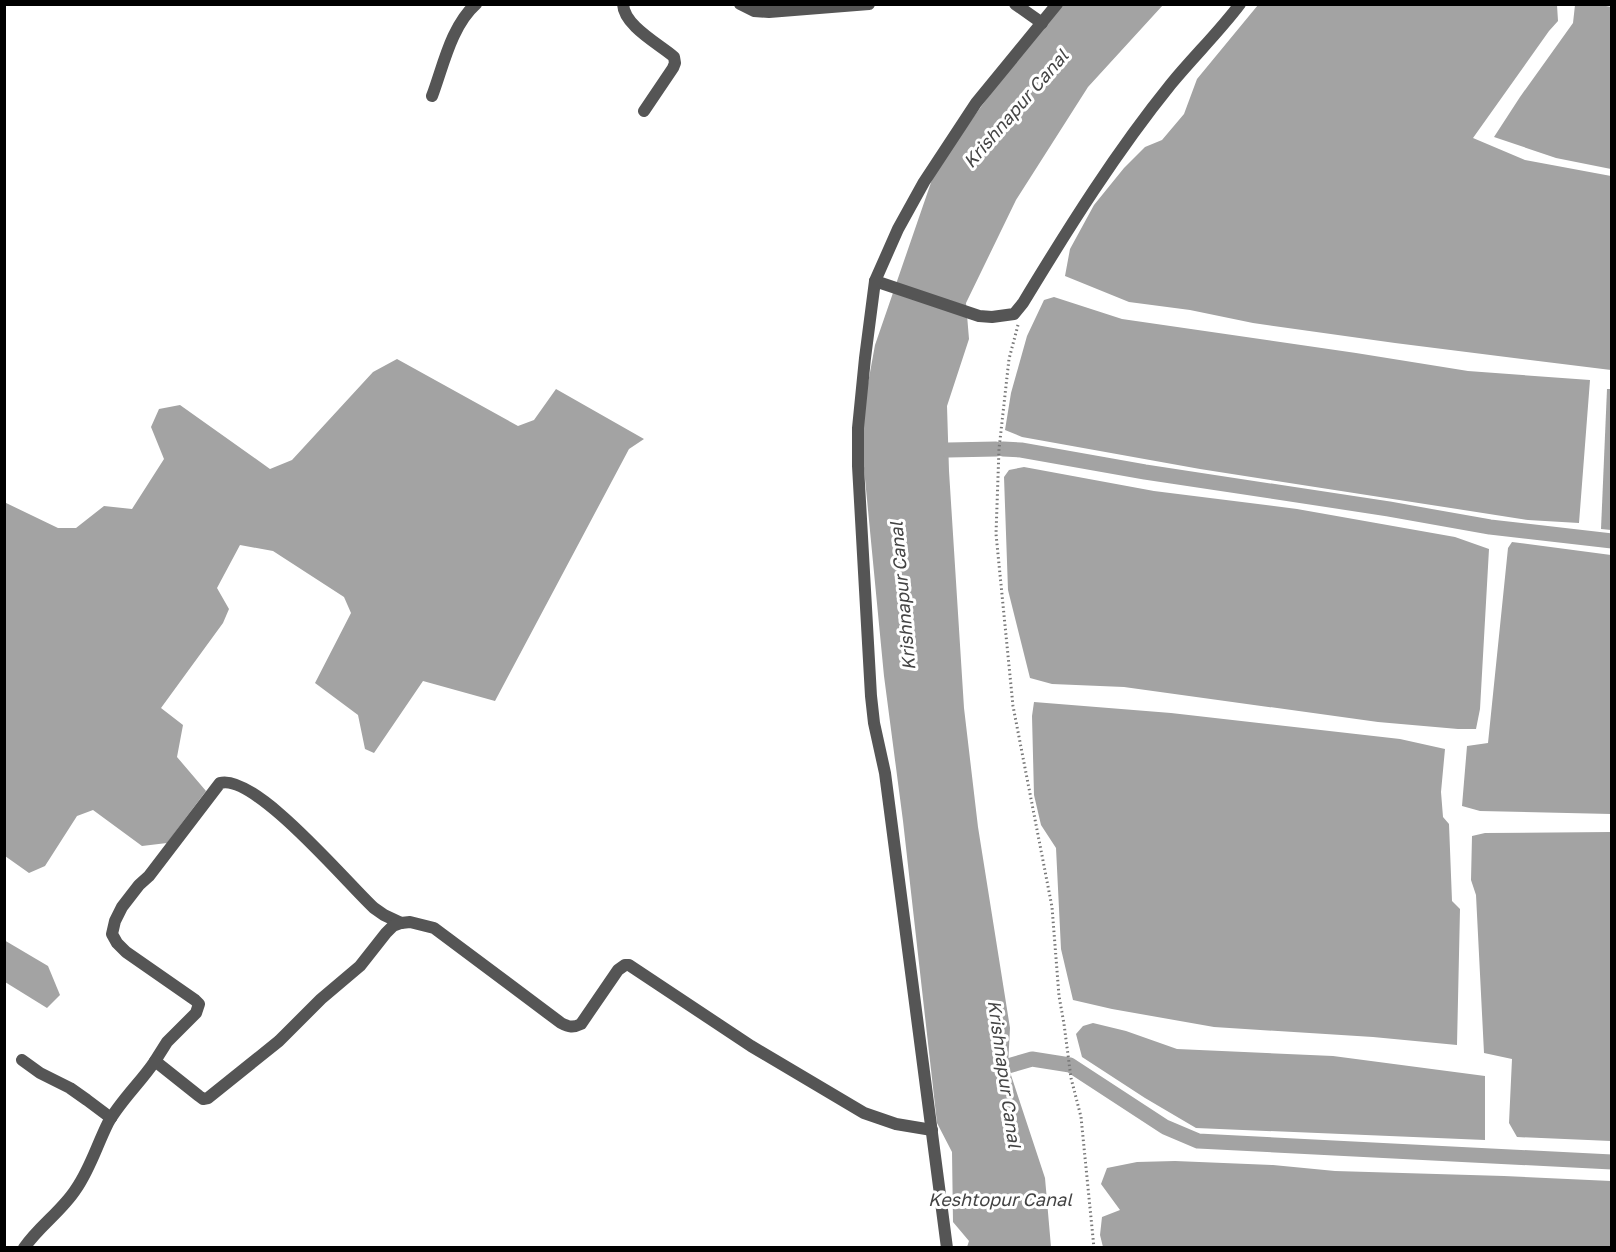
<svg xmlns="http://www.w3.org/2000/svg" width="1616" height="1252" viewBox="0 0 1616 1252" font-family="'Golos Text',sans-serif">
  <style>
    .water { fill: #a3a3a3 }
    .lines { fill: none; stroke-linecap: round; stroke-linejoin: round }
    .canal { stroke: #a3a3a3; stroke-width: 15 }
    .path { stroke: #777; stroke-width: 3; stroke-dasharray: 1.5 3; stroke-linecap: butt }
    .minor { stroke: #555; stroke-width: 12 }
    .labels { text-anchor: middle; stroke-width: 6; stroke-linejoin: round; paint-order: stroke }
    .water-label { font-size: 18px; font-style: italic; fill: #444; stroke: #fff }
  </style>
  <rect width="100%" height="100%" fill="#fff"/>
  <g class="water">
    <polygon points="1060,5 1163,5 1088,87 1016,200 966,303 969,339 947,406 949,471 964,708 978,827 1010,1028 1008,1066 1045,1178 1051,1247 967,1247 969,1241 953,1222 952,1152 937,1123 903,821 884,676 860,427 875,345 936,168 1016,59"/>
    <polygon points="1258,5 1557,5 1558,21 1549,31 1473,138 1525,160 1611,176 1611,370 1395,343 1253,323 1190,310 1129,302 1065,276 1070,249 1094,205 1124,168 1145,147 1162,140 1184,114 1197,79"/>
    <polygon points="1575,5 1601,5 1611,7 1611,169 1556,158 1494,137 1520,97 1573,23"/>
    <polygon points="1054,297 1122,319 1356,353 1468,371 1590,380 1579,523 1528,520 1200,469 1022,437 1005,430 1011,393 1027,336 1044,300"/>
    <polygon points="397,359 518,426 534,420 556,389 644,439 629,449 495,701 423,681 374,753 365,749 358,715 315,683 351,613 344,597 273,551 240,545 217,588 229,609 223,623 161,708 183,725 177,757 206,791 167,843 142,846 93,810 77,816 45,866 29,873 5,856 4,502 58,528 76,528 104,506 132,509 164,459 151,427 159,409 180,405 270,469 292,460 373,372"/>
    <polygon points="1607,389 1612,389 1611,530 1601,529"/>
    <polygon points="1024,467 1154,491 1297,509 1455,537 1489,549 1480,709 1476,729 1458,729 1378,722 1124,687 1052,684 1030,678 1008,590 1004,477 1009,470"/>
    <polygon points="1512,542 1611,555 1611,814 1480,811 1462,806 1467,746 1488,743 1508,548"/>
    <polygon points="1034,702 1171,713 1400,739 1445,749 1441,792 1443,817 1449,824 1452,901 1460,909 1457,1045 1373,1037 1214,1027 1112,1009 1073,1000 1061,949 1056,848 1041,825 1034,795 1032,716"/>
    <polygon points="1611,832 1611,1141 1517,1137 1509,1123 1512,1059 1484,1053 1476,895 1471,880 1472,836 1485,833"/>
    <polygon points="4,940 48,966 60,995 47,1008 5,982"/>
    <polygon points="1093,1023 1126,1031 1177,1049 1333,1056 1485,1076 1485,1140 1196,1128 1145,1098 1082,1057 1076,1034 1083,1026"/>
    <polygon points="1175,1161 1273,1165 1335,1171 1504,1176 1611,1181 1611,1247 1103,1247 1100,1235 1102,1217 1120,1210 1101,1184 1107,1168 1137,1162"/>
  </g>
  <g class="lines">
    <g class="canal">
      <polyline points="1003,449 1021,450 1145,472 1389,509 1490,527 1612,541"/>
      <polyline points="948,450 996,449"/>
      <polyline points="1008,1066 1032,1059 1070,1065 1165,1127 1198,1141 1612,1162"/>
    </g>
    <polyline class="path" points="1018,325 1009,359 999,449 996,534 1013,706 1052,907 1059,996 1064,1024 1071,1078 1081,1117 1094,1248"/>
    <g class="minor">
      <path d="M623 4C624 26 659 44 674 57L675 63 673 68 644 111"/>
      <polyline points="740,4 754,11 769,12 869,4"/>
      <polyline points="1015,4 1042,23"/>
      <path d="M432 96C443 67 451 26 476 4"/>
      <path d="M875 281 979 316 992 317 1014 314 1023 303C1069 227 1116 152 1171 84 1194 56 1219 32 1240 4"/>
      <polyline points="22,1060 40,1073 70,1088 87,1100 111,1118"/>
      <path d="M155 1061 167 1042 196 1013 199 1004 195 1000 126 952 117 943 112 934 115 921 122 907 139 885 149 876 220 783C255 773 346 882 374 908L384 915 401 923"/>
      <path d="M24 1248C39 1226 62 1211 76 1189 90 1169 97 1145 108 1123 121 1100 141 1082 155 1061L199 1096 203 1099 208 1098 279 1041 321 999 360 966 386 933 393 926 401 923 410 922 434 928 561 1023C569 1027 573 1028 581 1024L618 970 625 965H629L751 1046 864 1113 896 1124 932 1130"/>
      <polyline points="947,1248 885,773 874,723 871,696 858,466 858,428 865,358 875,281 898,229 924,182 976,103 1057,4"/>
    </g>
  </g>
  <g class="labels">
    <g class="water-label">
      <text transform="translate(1016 109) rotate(-49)" y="6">Krishnapur Canal</text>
      <text transform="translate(903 596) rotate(-95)" y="6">Krishnapur Canal</text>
      <text transform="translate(1004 1074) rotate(82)" y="6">Krishnapur Canal</text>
      <text x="1000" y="1206">Keshtopur Canal</text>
    </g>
  </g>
  <rect width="1616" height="1252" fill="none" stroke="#000000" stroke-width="12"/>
</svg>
